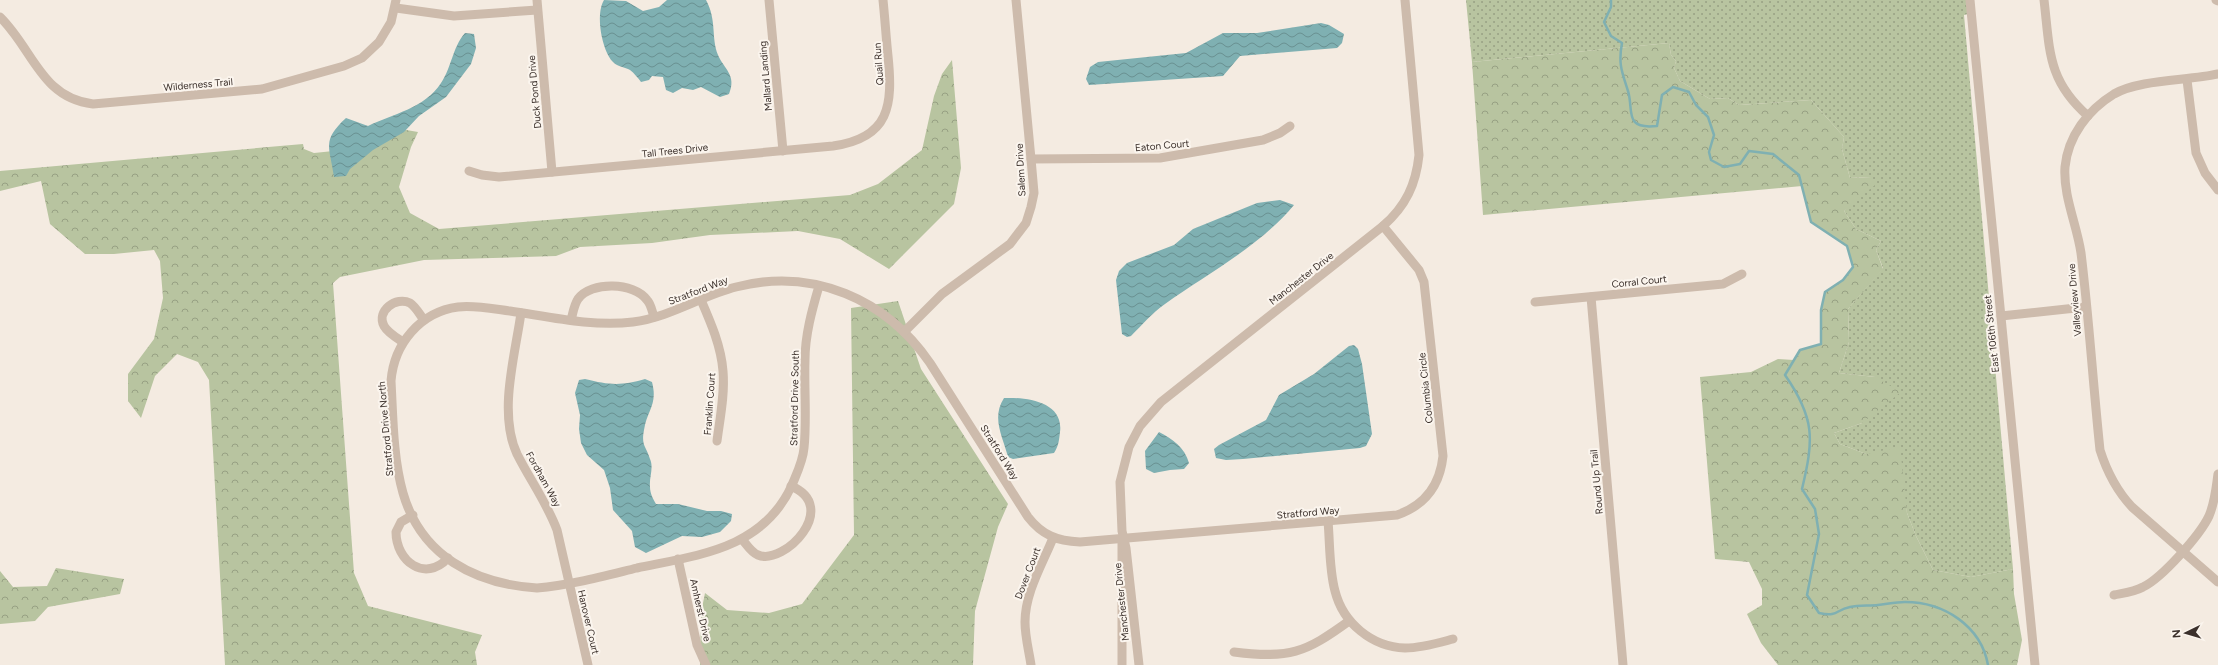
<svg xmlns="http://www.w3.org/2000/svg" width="2218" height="665" viewBox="0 0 2218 665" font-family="Figtree,sans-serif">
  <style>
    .green { fill: url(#green-dots) }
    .forest { fill: url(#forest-crowns) }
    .water { fill: url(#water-waves) }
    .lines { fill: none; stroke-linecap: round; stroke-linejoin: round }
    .stream { stroke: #7fb0b2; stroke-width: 2.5 }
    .minor { stroke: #cdbbac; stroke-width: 9 }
    .labels { text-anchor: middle; stroke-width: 4; stroke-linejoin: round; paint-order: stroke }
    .street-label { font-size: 10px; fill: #3b302b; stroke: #fbf5ee }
  </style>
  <defs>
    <pattern id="green-dots" width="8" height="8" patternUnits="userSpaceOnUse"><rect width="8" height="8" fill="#b8c4a0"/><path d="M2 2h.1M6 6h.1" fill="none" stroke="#97a083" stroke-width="1.8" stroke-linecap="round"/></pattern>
    <pattern id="forest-crowns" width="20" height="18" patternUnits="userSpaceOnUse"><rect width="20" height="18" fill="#b8c4a0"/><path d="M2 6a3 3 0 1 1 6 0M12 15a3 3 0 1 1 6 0" fill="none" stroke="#97a083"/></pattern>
    <pattern id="water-waves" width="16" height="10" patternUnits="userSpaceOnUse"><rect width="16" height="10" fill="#7fb0b2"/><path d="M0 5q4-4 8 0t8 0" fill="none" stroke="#699091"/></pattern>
  </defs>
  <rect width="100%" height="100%" fill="#f4ebe1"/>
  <polygon class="green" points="1466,0 1966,0 1968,14 1964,15 2013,569 1971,577 1933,570 1916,536 1907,513 1903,492 1866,454 1840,444 1834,433 1862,423 1875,377 1839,373 1849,342 1848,309 1883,268 1876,250 1881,241 1856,229 1844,211 1871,177 1850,178 1842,149 1844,137 1811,100 1739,105 1728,98 1710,99 1680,81 1674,68 1676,61 1671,55 1669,43 1472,62"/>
  <g class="forest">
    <polygon points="1669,43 1671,55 1676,61 1674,68 1680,81 1710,99 1728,98 1739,105 1811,100 1844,137 1842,149 1850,178 1871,177 1876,184 1844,211 1856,229 1881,241 1876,250 1883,269 1848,309 1849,342 1839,373 1875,377 1901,392 1862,423 1834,433 1840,444 1866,454 1900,447 1907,513 1916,536 1933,570 1971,577 2013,569 2014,594 2022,640 2017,665 1778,665 1761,643 1747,614 1762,605 1762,589 1749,562 1715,559 1700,377 1751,372 1778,359 1794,360 1800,350 1821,344 1821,310 1825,292 1843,280 1853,267 1847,246 1811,222 1802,186 1483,215 1472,62"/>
    <polygon points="952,60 961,168 954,204 889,269 840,239 798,231 710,235 652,243 580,247 556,256 424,260 340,277 333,283 354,573 368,606 482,635 475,652 477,665 225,665 209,380 198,362 177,354 155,376 141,418 128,401 128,374 154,339 163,298 160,261 154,250 114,254 85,254 50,224 41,181 0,191 0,171 303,144 304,149 314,153 343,150 395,128 418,132 411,147 399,187 410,213 439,229 850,195 878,184 922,150 934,96 942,74"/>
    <polygon points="898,301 921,369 1008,504 998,527 975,611 973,665 700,665 701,613 705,593 727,610 769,613 802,604 854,535 851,308"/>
    <polygon points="56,568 124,579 120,594 48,607 35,621 0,624 0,571 13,587 47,586"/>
  </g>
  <g class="water">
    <path d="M604 0 626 1 643 11 659 7 667 0H706C717 20 711 38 718 55 724 69 737 75 729 94L720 97 701 87 693 90 682 88 673 93 666 90 663 77 652 76 649 80 641 82C638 78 634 73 630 70 625 67 618 67 613 62 602 51 595 14 604 0Z"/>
    <polygon points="1321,23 1329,25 1344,34 1342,43 1337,48 1240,56 1223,76 1089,85 1086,79 1090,67 1098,62 1186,53 1223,33 1257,33"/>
    <path d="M465 33 474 34 476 48 471 64 446 97 419 116 404 132 373 150 350 169 346 176 334 177C330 147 321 141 346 118L368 126C393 114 425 108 441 83 452 67 452 48 465 33Z"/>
    <path d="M1280 200 1294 205C1260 246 1207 274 1165 304 1152 313 1142 325 1131 336L1127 337 1122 334 1116 280 1119 271 1127 263 1174 245 1193 229 1257 203Z"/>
    <polygon points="1354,345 1358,349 1362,364 1372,434 1366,446 1360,448 1243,459 1226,460 1216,458 1214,449 1219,445 1266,420 1279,395 1314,374 1349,346"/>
    <path d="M585 379C609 385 621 386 645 379L652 382C658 405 647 410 644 430 641 446 646 446 650 459 654 468 649 477 650 487 650 493 653 499 656 504H678L707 511H721L732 514 731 521 720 532 702 537 682 536 646 553 635 547 632 531 613 510 610 488 604 470 587 455 581 443 579 429 580 415 575 393 579 380Z"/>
    <path d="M1004 398C1027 397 1064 402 1060 432 1059 440 1059 445 1054 453L1013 459 1008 457C1003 437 991 418 1004 398Z"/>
    <path d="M1159 432C1173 439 1185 448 1189 463L1184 469 1170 470 1154 473 1146 469 1145 451Z"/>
  </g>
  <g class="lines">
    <path class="stream" d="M1611 0V7L1604 22 1611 36 1622 43C1618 64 1622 72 1628 91 1634 110 1623 130 1657 126L1662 95 1673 87 1689 92 1696 105 1708 117 1714 135 1709 152 1711 160 1724 167 1740 164 1749 151 1773 154 1799 175 1811 222 1847 246 1853 267 1843 280 1825 292 1821 310V344L1800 350 1785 375C1815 418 1814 439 1802 489L1815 509 1819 534 1807 595 1819 613C1839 617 1835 610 1850 607 1859 605 1869 606 1878 605 1887 604 1896 602 1905 602 1944 602 1981 626 1988 665"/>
    <g class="minor">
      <polyline points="537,0 552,172"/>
      <polyline points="769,0 783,151"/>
      <polyline points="1970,0 2035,665"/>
      <path d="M2044 0C2050 50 2047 80 2088 116"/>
      <polyline points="2216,0 2218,1"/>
      <polyline points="396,8 454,16 537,10"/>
      <path d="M0 17C33 49 41 98 93 104L262 89 344 66 362 58 379 42 391 22 396 0"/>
      <path d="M2218 74C2188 81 2140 79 2114 94 2088 110 2068 136 2065 167 2063 196 2077 225 2081 253 2089 318 2093 384 2100 450 2107 472 2116 490 2132 507L2218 582"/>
      <polyline points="2187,80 2196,153 2205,173 2218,190"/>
      <polyline points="1031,159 1160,158 1263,140 1280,133 1290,126"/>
      <path d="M469 171 482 175 499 177 833 146C890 138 893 105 888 56 886 37 885 19 883 0"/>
      <path d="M819 286C812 310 805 335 805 360 804 389 807 419 804 448 803 461 797 473 792 485 763 549 699 555 637 568 604 576 571 585 537 588 475 584 421 556 403 493 393 458 393 417 391 381 394 344 420 312 458 307 475 305 494 309 510 311 550 317 593 327 633 322 670 317 701 296 736 287 813 267 886 299 930 363L1028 517C1042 535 1057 541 1080 542L1397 515C1426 505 1440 485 1443 456L1424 282 1419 270 1383 226"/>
      <polyline points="1591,297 1623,665"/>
      <path d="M701 300C711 323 721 346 723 371 725 394 720 418 717 441"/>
      <polyline points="1535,302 1723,284 1742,274"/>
      <path d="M521 313C515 356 498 413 517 454 530 480 547 503 557 530L588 665"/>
      <polyline points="2001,316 2085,307"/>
      <path d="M571 320C573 313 574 305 578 299 591 281 634 282 647 300 651 304 652 311 654 317"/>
      <polyline points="904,332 942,294 1010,244 1026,223 1031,207 1034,193 1031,159 1016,0"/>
      <path d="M403 342C397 338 388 333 384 326 376 311 396 296 410 303 416 307 420 315 424 320"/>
      <path d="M413 515 401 522 396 532C396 561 425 583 448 558"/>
      <path d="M1328 521C1330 543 1329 569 1335 591 1343 623 1372 647 1405 648 1422 648 1438 643 1453 639"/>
      <path d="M742 539C747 545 751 552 758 555 784 566 841 507 791 486"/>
      <polyline points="1122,543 1122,665"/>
      <polyline points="678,559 697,645 706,665"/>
      <path d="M2114 595C2124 593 2134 592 2143 587 2162 578 2200 535 2209 516 2215 502 2216 488 2218 474"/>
      <path d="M1234 652C1289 659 1305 653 1349 621"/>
      <path d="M1031 665C1029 651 1025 637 1025 622 1025 593 1042 565 1053 538"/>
      <path d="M1139 665 1126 548 1122 531 1120 482 1129 447 1140 426 1161 402 1383 226C1406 206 1416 184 1419 155L1405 0"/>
    </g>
  </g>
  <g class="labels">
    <g class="street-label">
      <text transform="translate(878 64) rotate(-94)" y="4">Quail Run</text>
      <text transform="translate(765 76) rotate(-95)" y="4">Mallard Landing</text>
      <text transform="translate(198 84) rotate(-5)" y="4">Wilderness Trail</text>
      <text transform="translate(534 92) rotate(-95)" y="4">Duck Pond Drive</text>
      <text transform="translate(1162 145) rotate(-5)" y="4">Eaton Court</text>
      <text transform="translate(675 150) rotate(-6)" y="4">Tall Trees Drive</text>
      <text transform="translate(1020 170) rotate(-93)" y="4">Salem Drive</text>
      <text transform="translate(1301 278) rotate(-38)" y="4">Manchester Drive</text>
      <text transform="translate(1639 281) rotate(-6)" y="4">Corral Court</text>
      <text transform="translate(698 290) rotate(-21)" y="4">Stratford Way</text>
      <text transform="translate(2074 300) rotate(-95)" y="4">Valleyview Drive</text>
      <text transform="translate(1991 334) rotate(-96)" y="4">East 106th Street</text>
      <text transform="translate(1425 388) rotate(-96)" y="4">Columbia Circle</text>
      <text transform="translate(794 398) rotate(-89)" y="4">Stratford Drive South</text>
      <text transform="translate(709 404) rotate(-86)" y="4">Franklin Court</text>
      <text transform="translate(385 429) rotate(-95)" y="4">Stratford Drive North</text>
      <text transform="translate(1000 452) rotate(58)" y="4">Stratford Way</text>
      <text transform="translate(544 479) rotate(61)" y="4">Fordham Way</text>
      <text transform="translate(1596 482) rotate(-95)" y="4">Round Up Trail</text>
      <text transform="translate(1308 512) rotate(-5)" y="4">Stratford Way</text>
      <text transform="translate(1027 573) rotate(-69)" y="4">Dover Court</text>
      <text transform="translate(1121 602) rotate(-96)" y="4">Manchester Drive</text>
      <text transform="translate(701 610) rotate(77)" y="4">Amherst Drive</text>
      <text transform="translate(589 622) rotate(77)" y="4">Hanover Court</text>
    </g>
  </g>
  <g transform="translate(2186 633) rotate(265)" stroke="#fbf5ee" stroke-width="3" paint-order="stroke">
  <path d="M0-3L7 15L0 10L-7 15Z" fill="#3b302b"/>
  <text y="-6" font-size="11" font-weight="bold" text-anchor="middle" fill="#3b302b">N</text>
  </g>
</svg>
